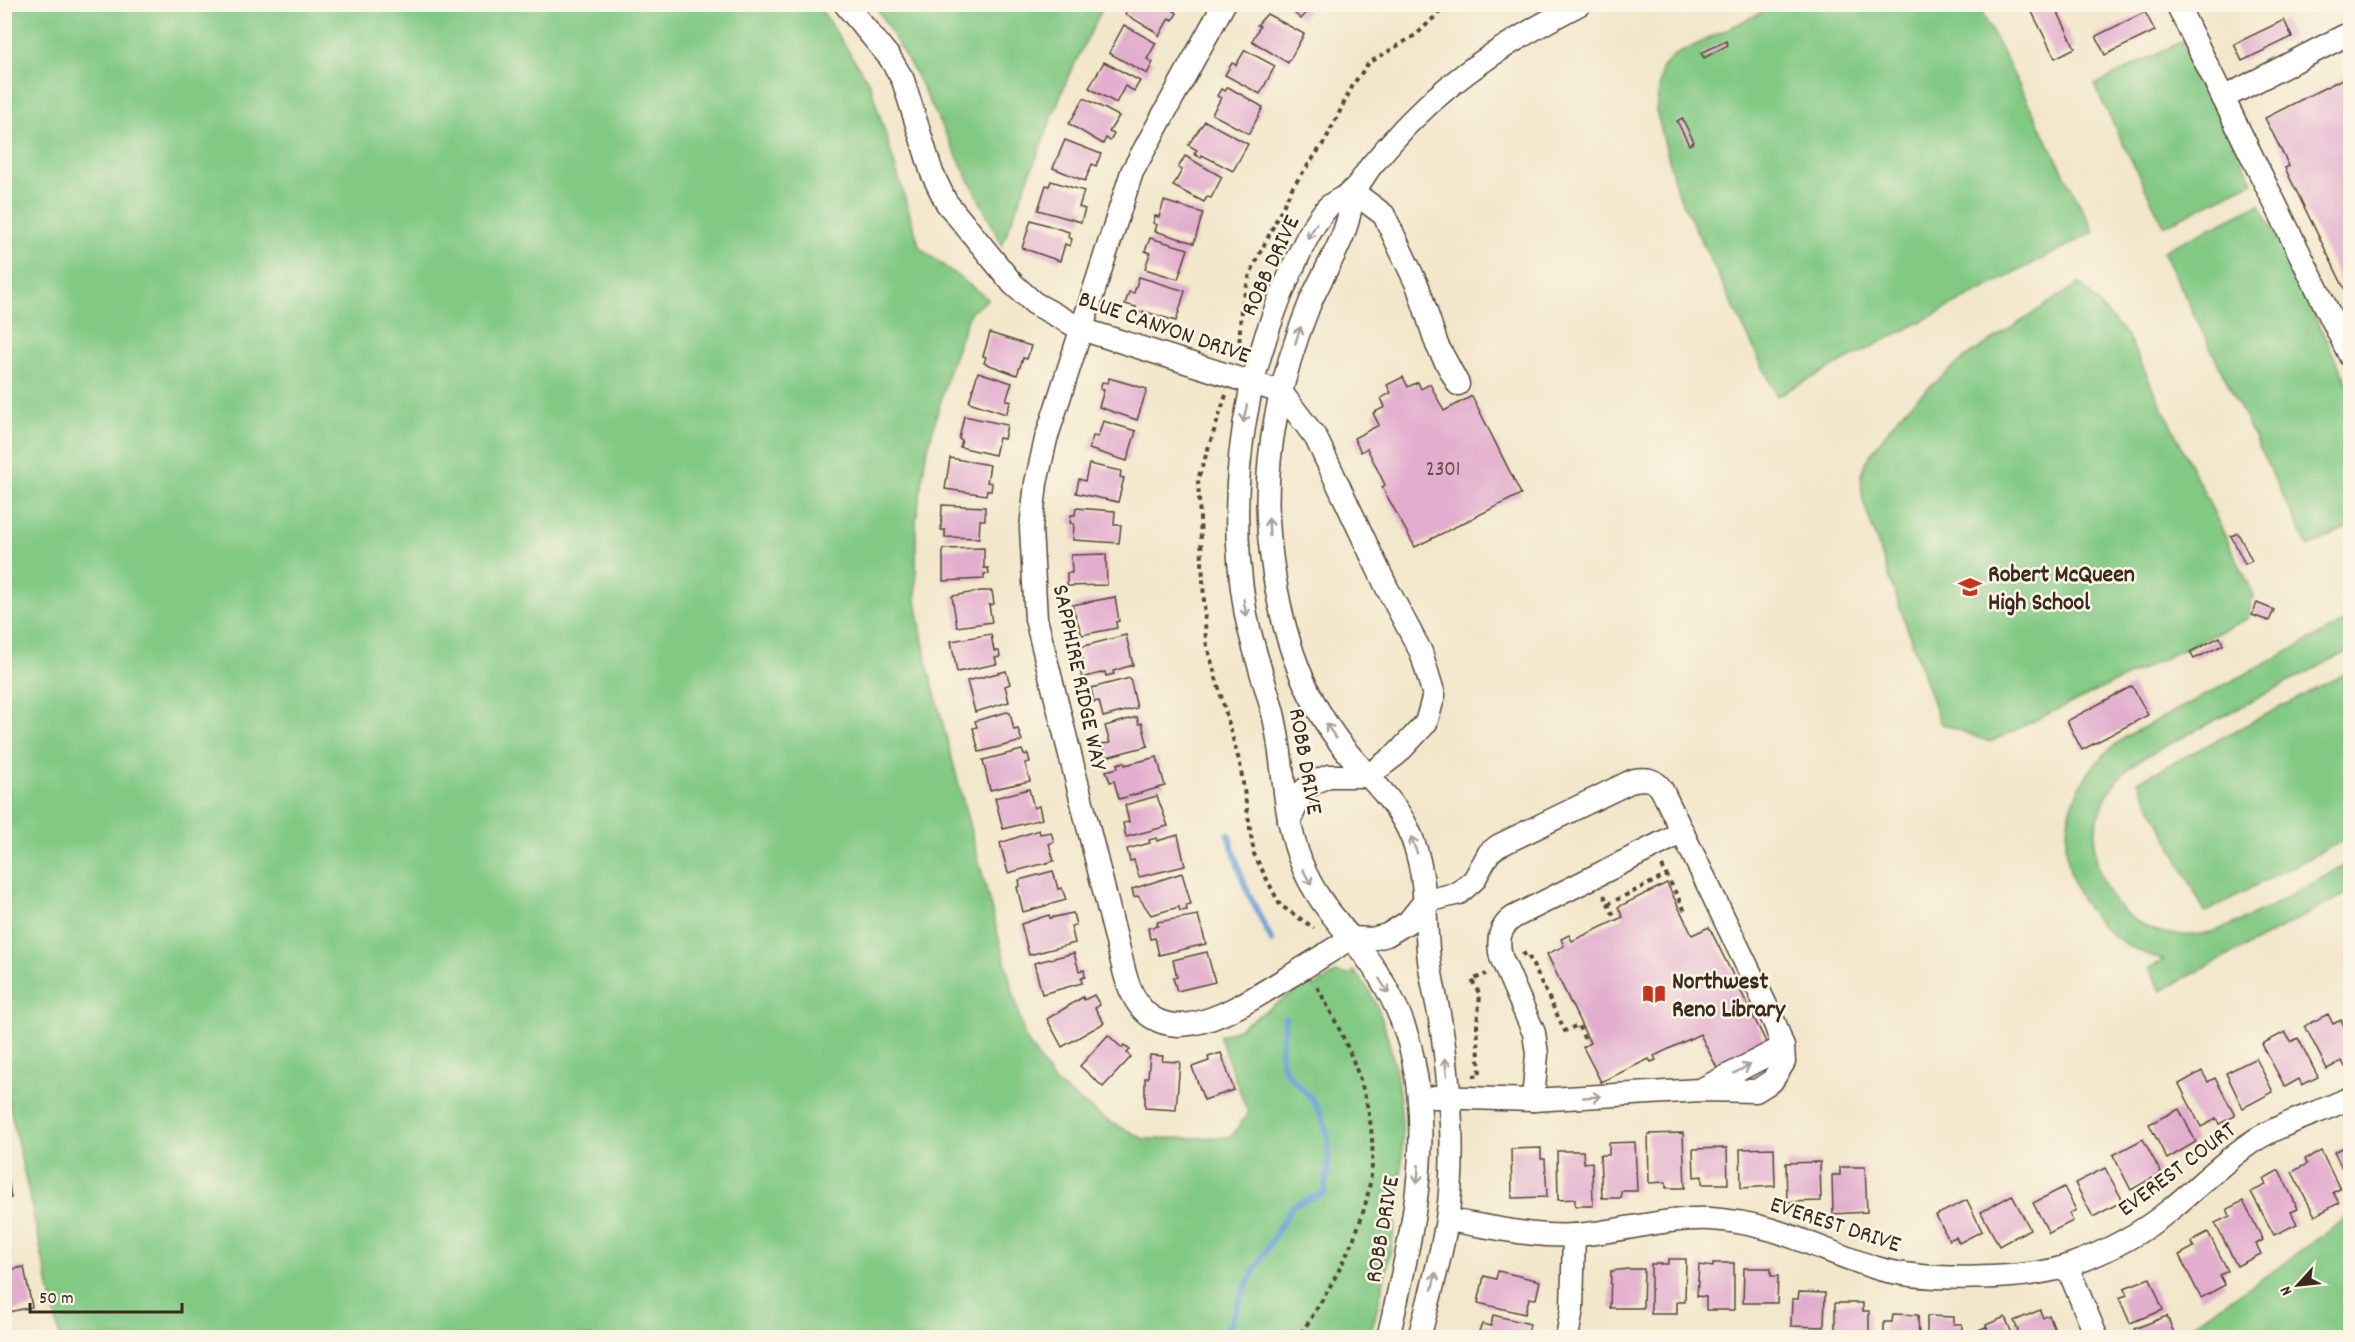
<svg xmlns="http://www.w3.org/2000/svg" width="2355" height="1342" viewBox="0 0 2355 1342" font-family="Dekko,sans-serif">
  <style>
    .green { fill: #82c984; stroke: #5e7a51; stroke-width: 1.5 }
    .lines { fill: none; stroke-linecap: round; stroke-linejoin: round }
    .stream { stroke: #6ca1d8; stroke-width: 6 }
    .building { fill: #e2aece }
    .minor-casing { stroke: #564638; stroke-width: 25 }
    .path { stroke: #564638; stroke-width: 4; stroke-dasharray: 4.5 4.5; stroke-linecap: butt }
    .minor { stroke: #fff; stroke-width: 22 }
    .oneway { stroke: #a79f9a }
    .labels { text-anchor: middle; stroke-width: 5; stroke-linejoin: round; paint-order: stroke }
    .number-label { font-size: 21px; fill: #654b4a }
    .street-label { font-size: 24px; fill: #3b2a1e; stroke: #fcf5e5 }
    .poi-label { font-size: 24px; font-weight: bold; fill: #3b2a1e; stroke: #fcf5e5; text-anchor: start }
  </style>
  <rect width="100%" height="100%" fill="#fcf5e5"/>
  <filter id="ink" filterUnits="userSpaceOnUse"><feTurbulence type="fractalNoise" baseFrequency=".0167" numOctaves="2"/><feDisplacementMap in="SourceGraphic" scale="12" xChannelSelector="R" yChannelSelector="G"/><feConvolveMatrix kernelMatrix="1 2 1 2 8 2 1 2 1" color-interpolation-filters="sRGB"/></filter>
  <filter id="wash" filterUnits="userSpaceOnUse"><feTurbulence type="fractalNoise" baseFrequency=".008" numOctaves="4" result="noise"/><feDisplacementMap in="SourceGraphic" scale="24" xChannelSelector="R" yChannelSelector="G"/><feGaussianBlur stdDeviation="1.35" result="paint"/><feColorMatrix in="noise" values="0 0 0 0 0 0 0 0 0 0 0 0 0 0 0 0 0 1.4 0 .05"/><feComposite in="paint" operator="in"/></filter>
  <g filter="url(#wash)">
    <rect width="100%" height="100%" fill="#f2e7cb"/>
    <g class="green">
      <path d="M4 5H818L870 84 920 248 988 299 970 313 949 370 926 455 916 521V601L926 659 1025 1038 1055 1083 1108 1121 1144 1139 1231 1137 1248 1113 1219 1036 1238 1029 1310 982 1314 987 1336 973 1351 975 1353 971C1372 988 1381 1014 1388 1039 1418 1143 1396 1236 1370 1337H60L4 1080Z"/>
      <polygon points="875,5 1104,5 1068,77 1002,245 915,73"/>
      <polygon points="1776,5 1978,5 2094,232 1777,396 1677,191 1656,110 1662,69 1673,56"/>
      <polygon points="2183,41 2253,182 2164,226 2094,85"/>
      <polygon points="2260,204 2350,389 2350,526 2308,547 2163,251"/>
      <polygon points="2080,283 2128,337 2254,595 2247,619 1990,742 1940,723 1863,501 1861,480 1865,462 1894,422 1916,399 1963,359"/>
      <path d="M2350 619V650L2139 760C2059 817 2095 942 2194 935 2233 933 2313 882 2350 862V892L2161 991 2149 968 2164 960C2053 930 2031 800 2127 736Z"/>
      <polygon points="2350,671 2350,837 2205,912 2138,781"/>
      <polygon points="2350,1215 2350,1337 2201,1337 2194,1323 2278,1268"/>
    </g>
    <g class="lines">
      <g class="stream">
        <polyline points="1228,834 1245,886 1272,941"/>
        <path d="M1224 1338 1246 1285 1292 1206 1324 1193C1331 1158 1333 1125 1309 1096 1300 1086 1283 1073 1281 1059 1280 1047 1284 1031 1285 1018"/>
      </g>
    </g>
    <g id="blocks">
      <g class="building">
        <polygon points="1130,4 1173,4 1173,10 1177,13 1173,20 1169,18 1159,36 1156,32 1125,14"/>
        <polygon points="1284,4 1314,4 1301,19"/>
        <polygon points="2038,4 2054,4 2075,48 2055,58 2030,8"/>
        <polygon points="2145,12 2155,31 2105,55 2096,36"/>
        <polygon points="1267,14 1304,34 1288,63 1252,41 1260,26 1257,25"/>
        <polygon points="2284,20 2292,37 2242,61 2234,44"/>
        <polygon points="1124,25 1156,43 1147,59 1153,62 1147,74 1109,53"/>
        <polygon points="1726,41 1728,45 1704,58 1701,53"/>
        <polygon points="1245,50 1275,66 1260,94 1225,75 1232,63 1236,65"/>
        <polygon points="1104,62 1140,81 1134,91 1125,86 1116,103 1089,88"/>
        <polygon points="2350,75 2350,300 2285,168 2289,166 2265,118"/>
        <polygon points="1228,87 1263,107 1249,134 1212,114 1221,98 1217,96 1221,89 1225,91"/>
        <polygon points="1084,98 1119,116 1109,132 1114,134 1110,141 1106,138 1103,144 1069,124"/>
        <polygon points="1682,118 1694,142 1689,145 1677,121"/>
        <polygon points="1205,121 1248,144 1233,171 1202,155 1201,158 1194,154 1197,150 1188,145"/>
        <polygon points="1065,140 1101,154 1096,166 1092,164 1085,181 1053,168"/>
        <polygon points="1185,156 1222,177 1211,198 1207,197 1204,202 1173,186 1182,170 1178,168"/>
        <polygon points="1051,181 1084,191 1079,207 1085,209 1081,222 1038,210 1046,185 1049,186"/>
        <polygon points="1164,201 1203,213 1194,243 1155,231 1157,225 1153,223 1155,216 1159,217"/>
        <polygon points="1031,220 1069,232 1068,237 1072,239 1070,246 1065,244 1060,261 1022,248"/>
        <polygon points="1150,238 1188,249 1178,279 1145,269 1150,253 1145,251"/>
        <polygon points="1139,277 1185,291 1176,321 1143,311 1143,313 1135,311 1136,307 1125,304 1129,292 1134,293"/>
        <polygon points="990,333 1031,346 1027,359 1023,358 1017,375 984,363 986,357 983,356"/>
        <polygon points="978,372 1012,383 1006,400 1011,401 1006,414 969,402"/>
        <polygon points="1403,377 1408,387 1418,382 1421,389 1430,384 1444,411 1472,396 1521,494 1415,547 1382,487 1385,485 1367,448 1361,452 1354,438 1379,425 1373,413 1385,407 1381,398 1391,393 1387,385"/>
        <polygon points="1109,378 1147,389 1137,420 1099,407 1104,390 1100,389 1102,382 1108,383"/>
        <polygon points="964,416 1007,425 1004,439 999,438 995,455 960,447 962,440 959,439"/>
        <polygon points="1103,421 1136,431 1127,461 1089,449 1093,436 1098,437"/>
        <polygon points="950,458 990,465 987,482 992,483 991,491 987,490 986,495 945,489"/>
        <polygon points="1089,464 1121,471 1120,477 1124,478 1118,502 1076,493 1079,479 1085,481"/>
        <polygon points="942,505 985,507 985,520 980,520 979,538 945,537 945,530 941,530"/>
        <polygon points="1076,508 1115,511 1114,525 1121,525 1119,543 1073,540 1074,524 1070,523 1071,515 1075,515"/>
        <polygon points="2238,533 2252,561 2245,564 2231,536"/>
        <polygon points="984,548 984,568 988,568 989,574 984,574 984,579 943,581 943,549"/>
        <polygon points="1106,554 1107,585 1067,586 1067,573 1072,573 1071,555"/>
        <polygon points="981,591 992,591 994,604 989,605 992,622 957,627 952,596"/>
        <polygon points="1115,597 1119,621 1116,622 1117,628 1082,635 1072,605"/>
        <polygon points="2257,603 2274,610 2269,621 2252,615"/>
        <polygon points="991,634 994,651 999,651 1000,657 995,658 997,664 957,672 951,641"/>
        <polygon points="1126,635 1133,665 1113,671 1114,674 1106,676 1105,672 1082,678 1079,666 1084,664 1080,647"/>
        <polygon points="2220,637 2223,645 2194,659 2190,652"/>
        <polygon points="1006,671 1010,684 1005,686 1009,702 975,712 967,681"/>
        <polygon points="1130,678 1137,708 1103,717 1099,701 1094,702 1091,688"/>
        <polygon points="2132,686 2148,715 2082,750 2067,721"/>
        <polygon points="1007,712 1010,713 1014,730 1018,729 1022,741 979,752 973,728 977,727 975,721"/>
        <polygon points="1137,717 1139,724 1142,723 1148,746 1106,757 1102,744 1110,743 1105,726"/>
        <polygon points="1022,750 1024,755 1028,754 1030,762 1025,763 1030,781 990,790 983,760"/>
        <polygon points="1157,757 1165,786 1119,799 1114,781 1110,782 1106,771 1118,768 1117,764 1124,762 1125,765"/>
        <polygon points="1029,789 1034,808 1039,806 1042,819 1003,829 995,798"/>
        <polygon points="1157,796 1168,826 1126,837 1123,823 1129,822 1125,805"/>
        <polygon points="1039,830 1040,834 1051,832 1054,842 1049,844 1054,861 1008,873 1000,843"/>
        <polygon points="1178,835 1185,866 1139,877 1134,860 1130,861 1127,849 1150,843 1149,840 1157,838 1157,841"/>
        <polygon points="1053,871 1058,889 1062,888 1066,900 1023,912 1017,887 1020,886 1019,880"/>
        <polygon points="1182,873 1191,904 1186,905 1187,910 1180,911 1179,907 1151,915 1138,896 1134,897 1132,889"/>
        <polygon points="1667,883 1692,935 1709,927 1768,1046 1718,1070 1700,1034 1654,1056 1656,1060 1651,1062 1649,1059 1601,1082 1583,1047 1590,1043 1547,954 1564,946 1561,939 1569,935 1572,941 1623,917 1618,907"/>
        <polygon points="1073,913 1076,925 1071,926 1075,943 1029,955 1021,924 1049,915 1050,918"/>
        <polygon points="1198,915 1206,944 1159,955 1155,938 1150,939 1148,928 1158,926 1157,922"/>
        <polygon points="1207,952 1215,982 1177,991 1173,978 1177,977 1173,960"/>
        <polygon points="1074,953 1079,971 1084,970 1085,977 1081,978 1082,983 1042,994 1034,963"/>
        <polygon points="1094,995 1100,1005 1095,1008 1104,1023 1062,1047 1047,1019 1083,997 1084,1000"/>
        <polygon points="2328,1014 2333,1024 2341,1020 2350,1038 2350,1064 2345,1067 2342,1061 2327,1069 2305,1026"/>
        <polygon points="2285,1032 2291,1042 2298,1038 2318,1077 2302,1085 2299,1079 2285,1087 2262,1044"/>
        <polygon points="1108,1035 1122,1048 1124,1045 1130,1050 1127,1053 1131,1057 1103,1087 1080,1066"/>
        <polygon points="1221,1053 1234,1090 1204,1100 1192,1067 1209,1061 1208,1057"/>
        <polygon points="1150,1055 1163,1056 1162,1061 1180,1062 1176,1110 1145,1108 1145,1078 1148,1078"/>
        <polygon points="2256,1058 2273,1092 2243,1108 2226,1073"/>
        <polygon points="2202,1071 2208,1082 2215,1078 2235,1116 2219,1124 2216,1119 2201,1127 2179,1084"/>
        <polygon points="2179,1109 2196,1142 2167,1159 2149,1124"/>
        <polygon points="1683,1133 1685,1188 1666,1188 1666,1182 1649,1183 1648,1134"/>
        <polygon points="2143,1139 2161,1173 2131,1190 2113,1155"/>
        <polygon points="1635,1142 1637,1191 1621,1191 1621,1198 1602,1198 1600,1155 1609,1155 1609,1143"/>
        <polygon points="2348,1145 2350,1145 2350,1184 2334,1152"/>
        <polygon points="1541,1148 1541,1159 1545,1159 1547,1197 1512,1198 1511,1149"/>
        <polygon points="1727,1148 1728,1184 1702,1184 1702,1176 1694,1177 1693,1149"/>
        <polygon points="1774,1148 1775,1186 1741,1188 1740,1149"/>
        <polygon points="1557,1151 1583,1151 1584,1163 1592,1162 1593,1206 1575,1206 1575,1199 1558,1200"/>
        <polygon points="2321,1151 2340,1189 2333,1192 2339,1203 2315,1216 2292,1172 2307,1164 2305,1159"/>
        <polygon points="1820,1162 1821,1201 1787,1202 1786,1163"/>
        <polygon points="1840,1167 1865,1167 1867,1212 1833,1214 1832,1175 1840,1175"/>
        <polygon points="2105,1168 2123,1201 2093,1217 2075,1183"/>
        <polygon points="7,1170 11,1198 4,1200 4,1171"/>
        <polygon points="2279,1170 2298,1209 2291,1212 2297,1224 2274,1235 2251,1192 2266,1185 2263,1179"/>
        <polygon points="2064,1187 2076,1210 2069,1214 2073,1221 2049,1233 2033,1203"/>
        <polygon points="2012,1195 2030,1229 1999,1246 1981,1212"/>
        <polygon points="1967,1200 1982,1231 1959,1243 1956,1237 1949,1240 1936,1215"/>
        <polygon points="2243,1201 2263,1240 2256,1244 2261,1254 2237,1266 2215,1223 2230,1216 2227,1209"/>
        <polygon points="2208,1232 2228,1271 2220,1275 2225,1285 2201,1298 2179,1255 2194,1247 2191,1241"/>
        <polygon points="4,1234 10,1254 4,1255"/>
        <polygon points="1668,1259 1686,1259 1685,1302 1677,1302 1677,1314 1651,1314 1651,1264 1668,1264"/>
        <polygon points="1713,1263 1734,1263 1734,1310 1706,1310 1706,1297 1697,1296 1699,1265 1713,1267"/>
        <polygon points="24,1267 32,1307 4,1313 4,1271"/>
        <polygon points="1744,1268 1771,1268 1771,1276 1778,1276 1777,1303 1743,1303"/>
        <polygon points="1628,1269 1644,1269 1643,1308 1610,1308 1611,1271"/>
        <polygon points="1498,1271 1540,1281 1536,1299 1529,1298 1525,1314 1478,1303 1484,1276 1496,1279"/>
        <polygon points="2150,1278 2163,1310 2130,1323 2119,1298 2127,1295 2124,1288"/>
        <polygon points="1799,1292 1825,1293 1824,1327 1791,1326 1792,1299 1798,1299"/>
        <polygon points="1835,1303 1863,1303 1863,1311 1869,1311 1869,1338 1835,1338"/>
        <polygon points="2040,1310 2043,1318 2049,1315 2058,1338 2021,1338 2014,1321"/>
        <polygon points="1893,1314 1918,1315 1919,1338 1884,1338 1884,1322 1892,1322"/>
        <polygon points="1493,1315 1530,1324 1527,1338 1476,1338 1482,1324 1491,1326"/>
        <polygon points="1927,1316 1954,1317 1954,1324 1962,1324 1962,1338 1927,1338"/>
        <polygon points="2167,1316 2176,1338 2138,1338 2134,1329"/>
        <polygon points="2005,1317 2014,1338 1977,1338 1974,1332 1986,1327 1988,1329 1986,1325"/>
      </g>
    </g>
  </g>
  <g filter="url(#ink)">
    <use href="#blocks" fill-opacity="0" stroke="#564638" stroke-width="1.5"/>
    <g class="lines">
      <g class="minor-casing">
        <g id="minor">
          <polyline points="845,4 890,58 903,80 932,173 946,202 1013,284 1034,303 1081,329 1281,392 1316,438 1387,588 1421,652 1434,695 1426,723 1397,754 1368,776 1329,776 1317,781 1304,790 1289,821"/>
          <path d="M1224 4 1132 172 1046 439 1036 483 1031 528 1036 619 1125 974C1149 1062 1225 1016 1277 984 1302 969 1326 954 1351 938"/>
          <polyline points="2177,4 2350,356"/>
          <polyline points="2223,98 2350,33"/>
          <path d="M1352 191C1352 233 1326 265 1310 303 1281 374 1262 457 1269 534 1276 607 1293 680 1337 739 1360 771 1391 794 1408 829 1428 871 1424 915 1429 960 1432 986 1440 1012 1443 1038 1451 1097 1456 1160 1447 1219 1441 1259 1429 1299 1419 1338"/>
          <polyline points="1352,191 1384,215 1418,287 1437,345 1458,384"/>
          <path d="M1351 938 1372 939 1387 935 1408 922 1424 902 1459 893 1474 880 1489 853 1498 846 1634 780C1647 778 1655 779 1662 790L1775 1024 1783 1047 1784 1062 1772 1081 1756 1091 1700 1090 1533 1100 1434 1097"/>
          <polyline points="1702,1089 1783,1047"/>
          <path d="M1533 1100 1537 1054 1534 1033 1501 957C1497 940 1499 927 1514 917L1683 832"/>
          <path d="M1447 1220C1489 1226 1533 1238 1576 1235 1621 1232 1666 1217 1711 1219 1776 1223 1814 1248 1873 1267 1918 1282 2025 1281 2070 1265 2106 1252 2141 1234 2171 1209 2198 1187 2221 1164 2249 1144 2280 1123 2317 1114 2350 1098"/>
          <polyline points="2067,1266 2097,1338"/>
          <path d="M1388 1338C1409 1246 1433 1153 1413 1059 1404 1014 1380 972 1351 938 1331 914 1312 892 1301 862 1282 814 1285 762 1273 713 1264 678 1251 645 1245 609 1226 494 1242 381 1290 274 1300 252 1311 226 1327 208 1335 200 1345 198 1352 191 1360 184 1365 174 1371 166 1384 151 1397 135 1411 121 1460 71 1518 36 1580 4"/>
          <polyline points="1567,1338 1572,1309 1574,1235"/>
        </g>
      </g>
      <g class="path">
        <polyline points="1239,350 1241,308 1250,274 1292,188 1325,141 1354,83 1369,63 1417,34 1448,4"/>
        <polyline points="1226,395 1198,479 1206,642 1240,764 1254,854 1280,905 1314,928"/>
        <polyline points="1662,866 1686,913"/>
        <polyline points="1604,895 1616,920"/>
        <polyline points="1608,904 1667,875"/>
        <polyline points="1522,955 1527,953 1565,1031 1578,1025 1586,1042"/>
        <polyline points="1473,1076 1480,1075 1477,1024 1480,995 1472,980 1486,974"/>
        <path d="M1293 1338 1304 1329C1391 1195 1395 1125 1316 985"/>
      </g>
      <use href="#minor" class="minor"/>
    </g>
    <defs><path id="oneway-shaft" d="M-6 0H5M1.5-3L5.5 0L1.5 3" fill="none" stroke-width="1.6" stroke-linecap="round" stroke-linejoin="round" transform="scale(1.5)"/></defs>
    <g class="oneway">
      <use href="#oneway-shaft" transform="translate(1312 231) rotate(121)"/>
      <use href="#oneway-shaft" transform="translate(1298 335) rotate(-72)"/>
      <use href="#oneway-shaft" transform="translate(1245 414) rotate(102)"/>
      <use href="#oneway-shaft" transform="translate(1269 527) rotate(-93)"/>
      <use href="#oneway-shaft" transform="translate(1245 608) rotate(81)"/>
      <use href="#oneway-shaft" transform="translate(1331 731) rotate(-125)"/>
      <use href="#oneway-shaft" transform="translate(1414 845) rotate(-111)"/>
      <use href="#oneway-shaft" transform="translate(1307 877) rotate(63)"/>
      <use href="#oneway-shaft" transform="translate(1384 986) rotate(57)"/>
      <use href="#oneway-shaft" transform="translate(1446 1067) rotate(-96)"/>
      <use href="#oneway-shaft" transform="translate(1742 1069) rotate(-28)"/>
      <use href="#oneway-shaft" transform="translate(1592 1097) rotate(-3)"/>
      <use href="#oneway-shaft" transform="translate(1418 1174) rotate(94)"/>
      <use href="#oneway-shaft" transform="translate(1434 1281) rotate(-77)"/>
    </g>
  </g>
  <defs>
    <g id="school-bare" transform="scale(1.8)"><path d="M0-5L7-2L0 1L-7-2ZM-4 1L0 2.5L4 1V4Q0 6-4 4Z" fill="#c8321e" stroke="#fcf5e5" stroke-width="2.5" paint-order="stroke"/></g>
    <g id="library-bare" transform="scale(1.8)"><path d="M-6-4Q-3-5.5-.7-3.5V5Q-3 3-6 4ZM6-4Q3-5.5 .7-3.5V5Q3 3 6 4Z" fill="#c8321e" stroke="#fcf5e5" stroke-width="2.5" paint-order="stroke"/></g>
  </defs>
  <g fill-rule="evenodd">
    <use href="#school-bare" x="1970" y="587"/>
    <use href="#library-bare" x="1654" y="994"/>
  </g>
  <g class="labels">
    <g class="number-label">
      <text x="1443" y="475">2301</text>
    </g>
    <g class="street-label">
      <text transform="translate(1269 265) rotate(-65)" y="8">ROBB DRIVE</text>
      <text transform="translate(1165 326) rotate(19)" y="8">BLUE CANYON DRIVE</text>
      <text transform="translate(1081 677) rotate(78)" y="8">SAPPHIRE RIDGE WAY</text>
      <text transform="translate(1307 761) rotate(80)" y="8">ROBB DRIVE</text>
      <text transform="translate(2176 1168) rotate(-37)" y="8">EVEREST COURT</text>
      <text transform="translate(1836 1223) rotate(18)" y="8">EVEREST DRIVE</text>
      <text transform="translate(1381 1229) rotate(-80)" y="8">ROBB DRIVE</text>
    </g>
    <g class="poi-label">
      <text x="1988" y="581">Robert McQueen<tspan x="1988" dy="28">High School</tspan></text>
      <text x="1672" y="988">Northwest<tspan x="1672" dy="28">Reno Library</tspan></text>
    </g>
  </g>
  <rect width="2355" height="1342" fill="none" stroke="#fcf5e5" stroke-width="24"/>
  <g transform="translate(2298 1285) rotate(243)" stroke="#fcf5e5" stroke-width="4.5" paint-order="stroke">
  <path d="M0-4.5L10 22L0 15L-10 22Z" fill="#3b2a1e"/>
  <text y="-9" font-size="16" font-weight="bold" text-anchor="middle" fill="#3b2a1e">N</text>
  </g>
  <path d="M30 1303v9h152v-9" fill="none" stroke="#3b2a1e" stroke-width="3"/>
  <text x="39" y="1303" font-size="18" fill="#3b2a1e" stroke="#fcf5e5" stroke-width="4.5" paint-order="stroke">50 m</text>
</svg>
